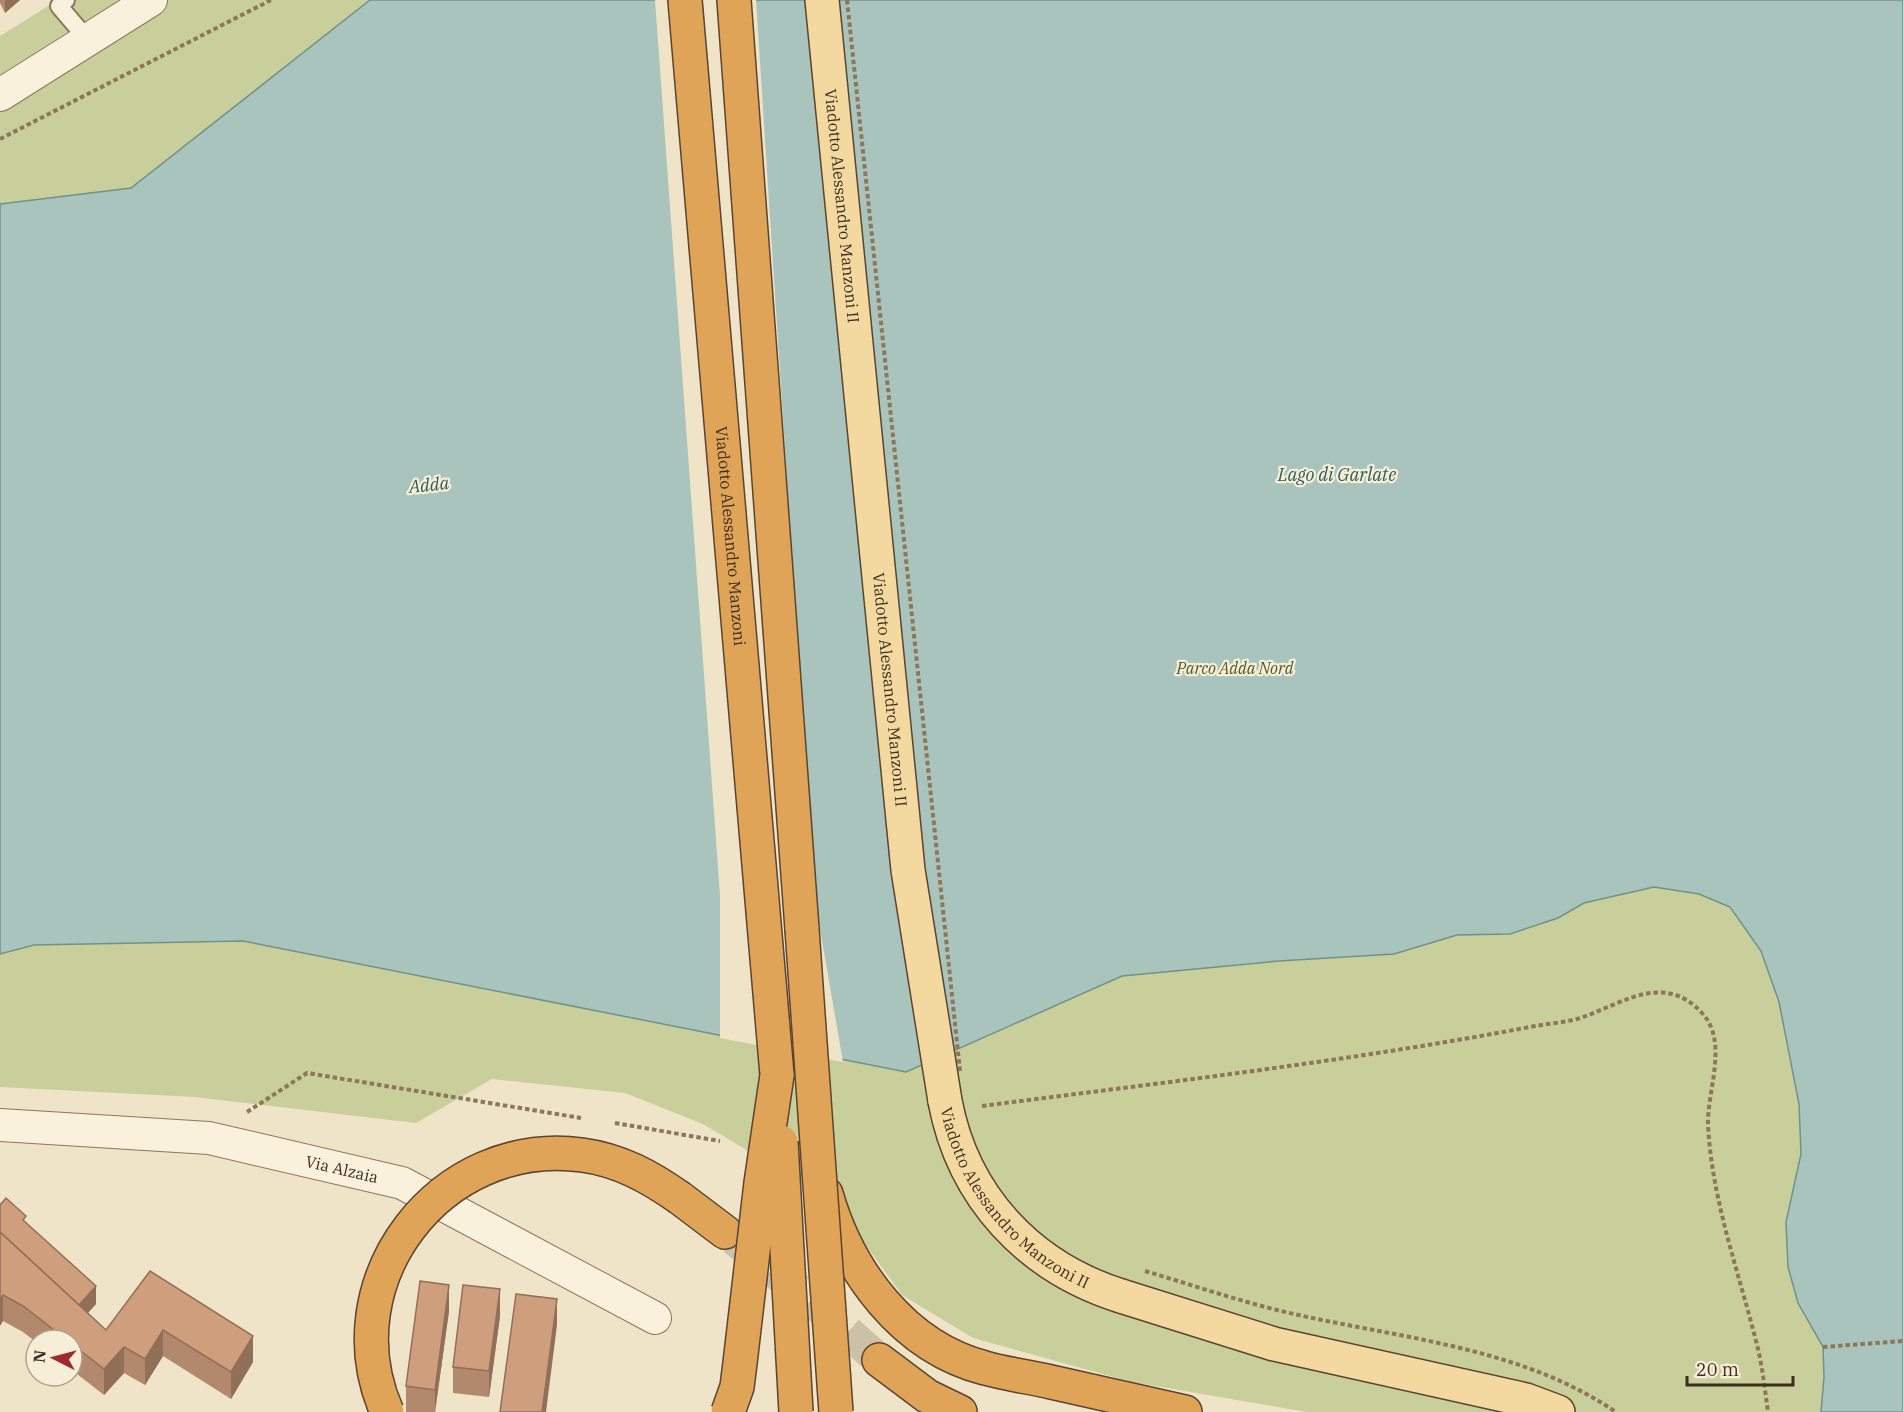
<svg xmlns="http://www.w3.org/2000/svg" width="1903" height="1412" viewBox="0 0 1903 1412" font-family="'IBM Plex Serif',serif">
  <style>
    .green { fill: #c9cf9b }
    .water { fill: #a9c4bc; stroke: #6f938a; stroke-width: 1.5 }
    .pier { fill: #f0e4c8 }
    .lines { fill: none; stroke-linecap: round; stroke-linejoin: round }
    .highway-tunnel { stroke: #ccc0a6; stroke-width: 33; stroke-dasharray: 33 16; stroke-linecap: butt }
    .lane-casing { stroke: #8d765c; stroke-width: 20 }
    .street-casing { stroke: #8d765c; stroke-width: 34 }
    .primary-casing { stroke: #5b4430; stroke-width: 36 }
    .highway-casing { stroke: #5b4430; stroke-width: 36 }
    .path { stroke: #8d765c; stroke-width: 4; stroke-dasharray: 4.5 3; stroke-linecap: butt }
    .lane { stroke: #faf1dc; stroke-width: 16 }
    .street { stroke: #faf1dc; stroke-width: 32 }
    .primary { stroke: #f3d9a0; stroke-width: 33 }
    .highway { stroke: #e0a458; stroke-width: 33 }
    .primary-bridge-casing { stroke: #5b4430; stroke-width: 36; stroke-linecap: butt }
    .highway-bridge-casing { stroke: #5b4430; stroke-width: 36; stroke-linecap: butt }
    .path-bridge { stroke: #8d765c; stroke-width: 4; stroke-dasharray: 4.5 3; stroke-linecap: butt }
    .primary-bridge { stroke: #f3d9a0; stroke-width: 33 }
    .highway-bridge { stroke: #e0a458; stroke-width: 33 }
    .wall { fill: #b2896c }
    .shaded-wall { fill: #916f58 }
    .building { fill: #cf9f7d; stroke: #916f58; stroke-width: 1.5 }
    .labels { text-anchor: middle; stroke-width: 4.5; stroke-linejoin: round; paint-order: stroke }
    .street-label { font-size: 16px; fill: #3d2e20; stroke: #f7eed8 }
    .park-label { font-size: 16px; font-style: italic; fill: #4d5a26; stroke: #f7eed8 }
    .water-label { font-size: 18px; font-style: italic; fill: #2f5d5a; stroke: #f7eed8 }
  </style>
  <rect width="100%" height="100%" fill="#f0e4c8"/>
  <polygon class="green" points="58,0 1903,0 1903,1412 1307,1412 1132,1382 973,1338 902,1295 835,1203 703,1124 625,1093 492,1079 416,1123 195,1097 0,1087 0,36"/>
  <polygon class="water" points="370,0 1903,0 1903,1412 1821,1412 1824,1377 1823,1347 1798,1303 1788,1267 1786,1222 1801,1154 1799,1104 1779,1002 1761,951 1730,907 1699,894 1654,887 1584,903 1558,918 1510,934 1457,935 1394,954 1279,961 1122,976 906,1072 243,941 34,945 0,954 0,204 131,188"/>
  <polygon class="pier" points="655,0 756,0 811,852 819,923 843,1062 720,1038 720,895"/>
  <g class="lines">
    <polyline class="highway-tunnel" points="734,1239 832,1318 879,1360"/>
    <g class="lane-casing">
      <polyline id="lane" points="66,0 59,6 88,40"/>
    </g>
    <g class="street-casing">
      <g id="street">
        <polyline points="0,95 151,0"/>
        <path id="s1" d="M0 1125 209 1138 402 1183 655 1318"/>
      </g>
    </g>
    <g class="primary-casing">
      <g id="primary">
        <path id="s2" d="M822 0 908 870 945 1101"/>
        <polyline points="1121,1296 1274,1344 1526,1400 1558,1412"/>
      </g>
    </g>
    <g class="highway-casing">
      <g id="highway">
        <path id="s3" d="M685 0 777 1075"/>
        <polyline points="734,0 802,929"/>
        <path d="M826 1194C848 1271 903 1347 985 1368 1006 1374 1030 1377 1051 1382 1096 1392 1140 1402 1185 1412"/>
        <polyline points="680,1198 725,1232"/>
        <polyline points="879,1360 927,1396 960,1412"/>
      </g>
    </g>
    <g class="path">
      <polyline points="0,139 271,0"/>
      <path d="M982 1106C1167 1082 1352 1061 1535 1026 1552 1023 1571 1022 1586 1016 1626 1001 1665 973 1702 1013 1729 1042 1707 1090 1708 1125 1712 1202 1740 1275 1758 1349 1763 1370 1765 1391 1768 1412"/>
      <polyline points="247,1112 307,1073 581,1118"/>
      <polyline points="615,1123 720,1141"/>
      <polyline points="1823,1347 1903,1341"/>
    </g>
    <use href="#lane" class="lane"/>
    <use href="#street" class="street"/>
    <use href="#primary" class="primary"/>
    <use href="#highway" class="highway"/>
    <g class="primary-bridge-casing">
      <g id="primary-bridge">
        <path id="s4" d="M945 1101C963 1197 1029 1267 1121 1296"/>
      </g>
    </g>
    <g class="highway-bridge-casing">
      <g id="highway-bridge">
        <polyline points="802,929 836,1412"/>
        <polyline points="781,1142 796,1412"/>
        <path d="M387 1412C329 1281 441 1136 582 1155 620 1160 650 1177 680 1198"/>
        <polyline points="728,1412 737,1387 740,1363 761,1183 777,1075"/>
      </g>
    </g>
    <g class="path-bridge">
      <polyline points="847,0 960,1071"/>
      <path d="M1145 1271C1189 1284 1233 1299 1277 1310 1391 1338 1516 1344 1616 1412"/>
    </g>
    <use href="#primary-bridge" class="primary-bridge"/>
    <use href="#highway-bridge" class="highway-bridge"/>
  </g>
  <g class="wall">
    <polygon points="0,0 20,0 5,13 0,3"/>
    <polygon points="0,1205 26,1223 96,1304 88,1313 106,1330 150,1271 253,1362 231,1399 163,1356 145,1385 124,1373 104,1395 72,1370 72,1340 36,1340 36,1342 23,1332 3,1321"/>
    <polygon points="449,1311 435,1412 406,1412 406,1386"/>
    <polygon points="500,1316 489,1397 453,1393 453,1367"/>
  </g>
  <g class="shaded-wall">
    <polygon points="5,0 20,0 5,13"/>
    <polygon points="449,1285 449,1311 435,1412 435,1390"/>
    <polygon points="96,1286 96,1304 75,1327 75,1310"/>
    <polygon points="500,1289 500,1316 489,1397 489,1371"/>
    <polygon points="3,1295 3,1321 0,1326 0,1300"/>
    <polygon points="557,1299 557,1325 546,1412 542,1412"/>
    <polygon points="163,1330 163,1356 145,1385 145,1359"/>
    <polygon points="253,1336 253,1362 231,1399 231,1372"/>
    <polygon points="124,1347 124,1373 104,1395 104,1369"/>
  </g>
  <g class="building">
    <polygon points="6,1198 26,1216 23,1220 96,1286 79,1305 0,1232 0,1205"/>
    <polygon points="0,1232 106,1330 150,1271 253,1336 231,1372 163,1330 145,1359 124,1347 104,1369 72,1344 72,1340 67,1340 23,1306 3,1295 0,1300"/>
    <polygon points="420,1281 449,1285 435,1390 406,1386"/>
    <polygon points="463,1285 500,1289 489,1371 453,1367"/>
    <polygon points="516,1294 557,1299 542,1412 500,1412"/>
  </g>
  <g class="labels">
    <g class="street-label">
      <text dy="6" stroke="none"><textPath href="#s2" startOffset="207">Viadotto Alessandro Manzoni II</textPath></text>
      <text dy="6" stroke="none"><textPath href="#s3" startOffset="538">Viadotto Alessandro Manzoni</textPath></text>
      <text dy="6" stroke="none"><textPath href="#s2" startOffset="693">Viadotto Alessandro Manzoni II</textPath></text>
      <text dy="6" stroke="none"><textPath href="#s1" startOffset="346">Via Alzaia</textPath></text>
      <text dy="6" stroke="none"><textPath href="#s4" startOffset="124">Viadotto Alessandro Manzoni II</textPath></text>
    </g>
    <g class="park-label">
      <text x="1235" y="674">Parco Adda Nord</text>
    </g>
    <g class="water-label">
      <text x="1337" y="481">Lago di Garlate</text>
      <text transform="translate(429 485) rotate(-6)" y="6">Adda</text>
    </g>
  </g>
  <g transform="translate(54 1358) rotate(276)"><circle r="28" fill="#f7eed8" stroke="#ada18e" stroke-width="1.5"/>
  <path d="M0-4.5L10 22L0 15L-10 22Z" fill="#9e2a2b"/>
  <text y="-9" font-size="16" font-weight="bold" text-anchor="middle" fill="#3d2e20">N</text>
  </g>
  <path d="M1687 1376v9h106v-9" fill="none" stroke="#3d2e20" stroke-width="3"/>
  <text x="1696" y="1376" font-size="18" fill="#3d2e20" stroke="#f7eed8" stroke-width="4.5" paint-order="stroke">20 m</text>
</svg>
